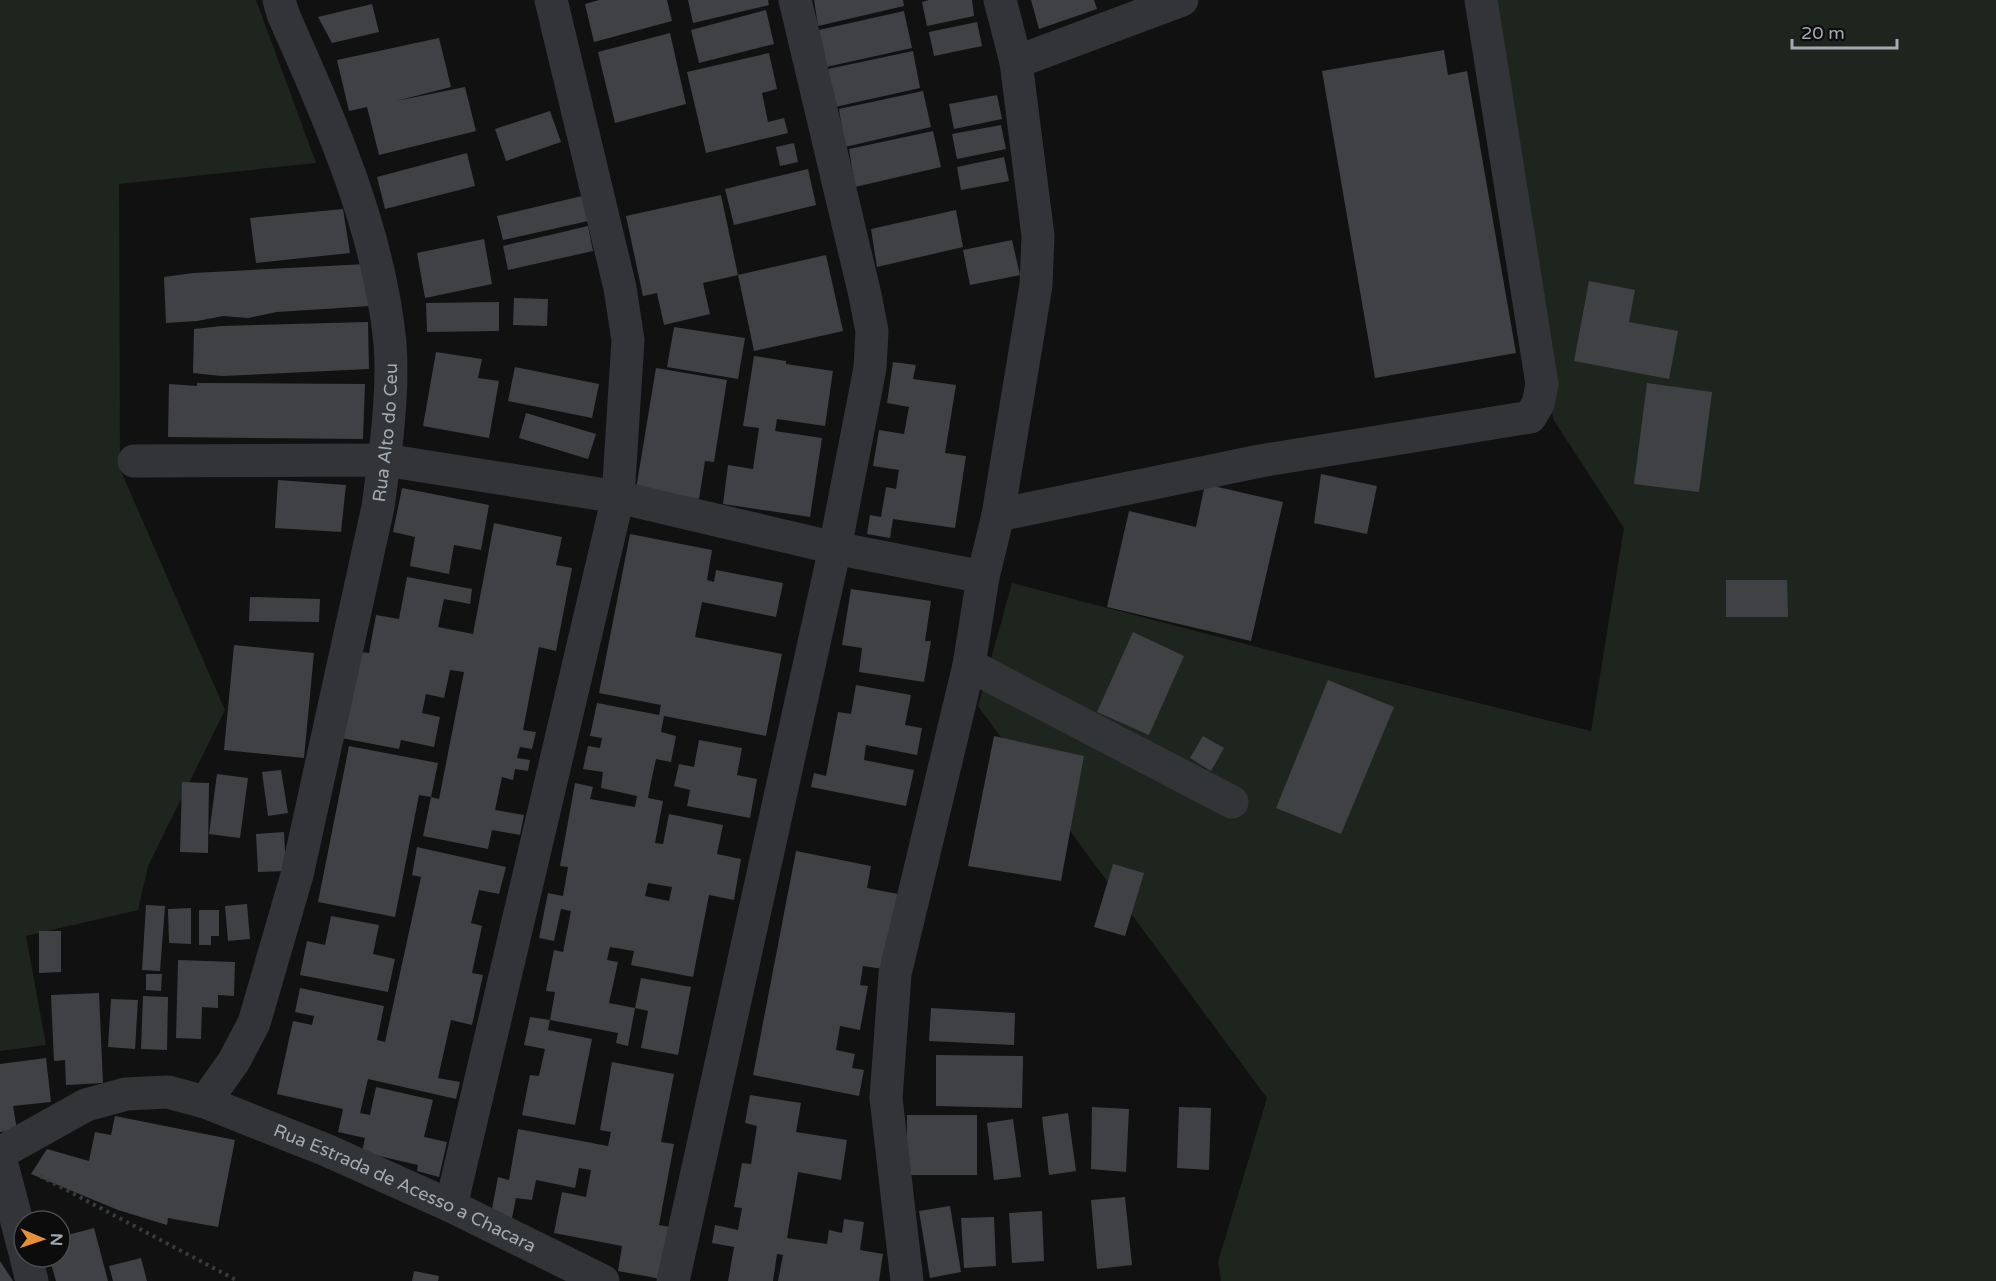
<svg xmlns="http://www.w3.org/2000/svg" width="1996" height="1281" viewBox="0 0 1996 1281" font-family="'Varela Round',sans-serif">
  <style>
    .green { fill: #1e251e }
    .building { fill: #404145; fill-rule: evenodd }
    .lines { fill: none; stroke-linecap: round; stroke-linejoin: round }
    .path { stroke: #383b3e; stroke-width: 4; stroke-dasharray: 3 4.5; stroke-linecap: butt }
    .minor { stroke: #323437; stroke-width: 33 }
    .labels { text-anchor: middle; stroke-width: 4.5; stroke-linejoin: round; paint-order: stroke }
    .street-label { font-size: 18px; fill: #a3aab2; stroke: #0c0c0d }
  </style>
  <rect width="100%" height="100%" fill="#111112"/>
  <g class="green">
    <polygon points="0,0 256,0 316,163 119,184 120,469 225,710 148,866 138,910 26,936 46,1045 0,1051"/>
    <polygon points="1496,0 1996,0 1996,1281 1221,1281 1218,1262 1267,1098 978,706 1012,583 1329,666 1591,731 1624,528 1553,419 1536,247"/>
  </g>
  <g class="building">
    <polygon points="599,0 667,0 672,21 594,42 585,4"/>
    <polygon points="688,0 768,0 769,5 693,23"/>
    <polygon points="814,0 903,0 904,6 818,26"/>
    <polygon points="929,0 972,0 974,16 927,26 922,2"/>
    <polygon points="1031,0 1094,0 1097,9 1039,29"/>
    <polygon points="372,4 379,32 332,43 318,17"/>
    <polygon points="766,10 774,44 699,63 691,30"/>
    <polygon points="904,11 912,48 826,67 819,30"/>
    <polygon points="977,22 982,46 934,56 929,32"/>
    <polygon points="670,33 686,104 615,123 598,52"/>
    <polygon points="439,38 451,87 396,101 465,87 476,131 379,155 367,107 349,111 337,60"/>
    <polygon points="1444,50 1448,75 1467,71 1516,353 1375,378 1322,71"/>
    <polygon points="913,51 920,88 835,107 828,69"/>
    <polygon points="769,53 777,89 762,93 768,122 784,118 788,133 706,153 687,72"/>
    <polygon points="923,91 931,127 845,147 839,109"/>
    <polygon points="997,95 1002,119 954,129 949,104"/>
    <polygon points="550,111 561,142 506,161 495,129"/>
    <polygon points="1001,125 1006,149 957,159 952,134"/>
    <polygon points="933,131 941,167 855,187 849,149"/>
    <polygon points="794,143 798,162 780,166 776,147"/>
    <polygon points="467,153 475,186 385,209 377,177"/>
    <polygon points="1004,157 1009,181 961,190 957,167"/>
    <polygon points="808,169 816,205 734,225 725,189"/>
    <polygon points="721,195 738,275 826,255 843,331 754,351 738,275 703,283 710,314 664,325 657,293 643,296 626,216"/>
    <polygon points="582,196 588,221 503,240 497,216"/>
    <polygon points="343,209 350,253 256,263 250,218"/>
    <polygon points="956,210 963,247 877,267 871,229"/>
    <polygon points="588,226 593,251 508,270 503,246"/>
    <polygon points="484,239 492,284 425,298 417,253"/>
    <polygon points="1012,240 1020,275 970,285 963,250"/>
    <polygon points="366,264 370,306 277,312 248,318 223,316 197,321 166,323 164,277 193,273"/>
    <polygon points="1589,281 1635,290 1629,322 1678,331 1669,379 1574,361"/>
    <polygon points="514,298 548,299 547,326 513,325"/>
    <polygon points="499,302 499,331 427,332 426,303"/>
    <polygon points="368,322 369,369 222,376 193,373 194,329 222,326"/>
    <polygon points="674,327 745,338 738,379 667,367"/>
    <polygon points="436,352 482,359 478,378 499,381 489,438 423,426"/>
    <polygon points="754,356 786,361 786,364 833,371 825,426 777,419 775,431 822,438 810,517 723,504 728,465 753,469 759,428 743,426"/>
    <polygon points="893,362 916,365 913,379 956,385 945,453 966,456 955,528 893,519 890,538 867,534 870,515 881,517 886,487 896,489 899,470 873,466 879,430 904,434 909,407 887,403"/>
    <polygon points="515,367 599,384 592,418 508,401"/>
    <polygon points="656,368 727,380 714,462 705,461 699,499 636,489"/>
    <polygon points="197,383 365,384 363,439 168,437 169,384 197,386"/>
    <polygon points="1647,383 1712,392 1699,492 1634,484"/>
    <polygon points="526,413 596,434 588,459 519,438"/>
    <polygon points="1321,474 1377,486 1367,534 1314,523"/>
    <polygon points="278,480 346,485 341,532 275,528"/>
    <polygon points="1205,484 1283,502 1251,641 1107,607 1129,511 1196,527"/>
    <polygon points="402,488 489,505 481,550 454,545 449,574 410,566 415,537 393,532"/>
    <polygon points="494,523 562,537 556,565 572,568 556,651 539,647 523,730 536,732 532,749 520,747 517,758 530,760 528,771 515,769 513,780 502,777 495,810 524,815 520,835 492,830 488,849 423,836 431,797 439,799 464,672 450,670 444,698 426,694 422,713 440,717 434,747 401,740 399,749 336,737 353,651 369,653 376,615 399,619 407,577 472,589 470,604 444,599 438,627 473,634"/>
    <path d="M630 534 712 550 707 580 714 582 716 570 783 583 776 617 702 602 695 637 782 654 766 736 664 716 661 732 676 736 671 762 656 759 651 782 648 798 663 801 655 843 663 844 669 814 723 825 717 854 741 859 734 900 709 895 693 977 631 965 634 951 610 947 607 960 618 962 609 1003 635 1008 628 1046 616 1043 618 1033 550 1020 548 1030 592 1039 575 1125 522 1115 530 1075 539 1076 545 1049 524 1045 530 1017 550 1020 555 992 546 991 554 950 563 952 571 911 561 909 554 941 539 938 548 893 563 896 568 867 560 866 575 783 593 787 590 799 635 807 637 796 601 788 603 772 583 769 588 746 600 748 602 738 590 736 597 703 659 715 661 705 599 693ZM648 883 672 887 669 901 645 896Z"/>
    <polygon points="1726,580 1787,580 1788,617 1726,617"/>
    <polygon points="851,589 931,601 925,641 931,641 924,682 859,672 862,648 842,645"/>
    <polygon points="250,597 320,599 319,622 249,621"/>
    <polygon points="1133,632 1184,656 1149,735 1097,712"/>
    <polygon points="234,645 314,653 304,758 224,750"/>
    <polygon points="1328,680 1394,707 1341,834 1276,808"/>
    <polygon points="856,685 911,695 905,725 922,728 917,755 866,745 864,760 914,770 906,806 811,787 814,773 826,776 838,712 851,714"/>
    <polygon points="994,736 1084,756 1061,881 968,866"/>
    <polygon points="1203,736 1224,748 1211,771 1190,758"/>
    <polygon points="699,740 742,748 737,775 757,779 750,818 687,806 690,790 674,786 679,764 694,767"/>
    <polygon points="349,746 438,763 431,797 419,795 395,917 318,902"/>
    <polygon points="281,770 288,813 268,816 262,772"/>
    <polygon points="217,774 248,778 240,838 209,834"/>
    <polygon points="182,782 209,783 208,853 180,852"/>
    <polygon points="284,832 286,871 258,872 256,834"/>
    <polygon points="417,847 506,867 499,894 479,890 471,923 482,926 472,973 483,975 472,1025 451,1020 438,1078 460,1082 456,1099 368,1079 360,1113 370,1115 376,1087 433,1100 424,1137 447,1142 439,1177 417,1171 418,1165 362,1152 365,1138 338,1132 343,1109 277,1094 293,1021 312,1025 314,1016 295,1012 300,988 384,1006 377,1040 385,1042 421,877 412,875"/>
    <polygon points="796,851 871,866 867,888 898,894 883,969 863,966 860,985 868,986 860,1030 840,1026 836,1050 855,1054 852,1068 864,1070 859,1096 753,1075"/>
    <polygon points="1113,864 1144,873 1125,936 1094,927"/>
    <polygon points="247,904 250,939 228,941 225,906"/>
    <polygon points="146,905 165,906 160,971 142,970"/>
    <polygon points="191,908 191,944 169,943 168,909"/>
    <polygon points="199,910 219,910 219,936 211,936 211,945 199,945"/>
    <polygon points="331,916 379,925 373,954 395,959 388,992 300,975 307,941 325,945"/>
    <polygon points="39,931 61,931 61,972 39,973"/>
    <polygon points="178,960 235,962 234,996 218,995 218,1008 202,1007 201,1039 176,1038"/>
    <polygon points="146,974 162,974 161,991 146,990"/>
    <polygon points="641,978 691,987 678,1055 641,1048 648,1011 635,1008"/>
    <polygon points="99,993 103,1083 66,1085 65,1060 54,1061 51,995"/>
    <polygon points="143,996 168,997 167,1050 141,1049"/>
    <polygon points="111,999 138,1000 135,1049 108,1047"/>
    <polygon points="931,1008 1015,1013 1014,1045 929,1041"/>
    <polygon points="936,1055 1023,1056 1022,1108 936,1106"/>
    <polygon points="46,1058 51,1102 13,1106 17,1130 0,1132 0,1064"/>
    <polygon points="612,1062 674,1074 661,1142 674,1144 659,1225 670,1227 661,1279 618,1271 622,1246 554,1233 562,1192 586,1197 591,1170 579,1168 575,1188 536,1180 532,1200 516,1198 512,1218 491,1214 498,1177 509,1180 518,1129 608,1146 611,1132 600,1130"/>
    <polygon points="750,1095 801,1103 796,1132 847,1140 841,1180 798,1172 787,1238 827,1244 829,1230 842,1233 844,1219 864,1222 860,1250 883,1254 879,1281 778,1281 783,1255 777,1254 773,1281 728,1281 734,1247 712,1243 715,1225 738,1230 742,1208 734,1207 742,1163 751,1164 757,1126 745,1123"/>
    <polygon points="1092,1107 1129,1109 1126,1172 1091,1169"/>
    <polygon points="1179,1107 1211,1108 1209,1170 1177,1168"/>
    <polygon points="1068,1113 1076,1171 1049,1175 1042,1117"/>
    <rect x="907" y="1115" width="70" height="60"/>
    <polygon points="115,1116 235,1140 218,1227 168,1218 167,1225 118,1210 31,1174 47,1149 89,1161 95,1132 111,1135"/>
    <polygon points="1013,1119 1021,1177 994,1180 987,1123"/>
    <polygon points="1125,1197 1132,1265 1097,1269 1091,1200"/>
    <polygon points="950,1206 961,1272 930,1278 919,1211"/>
    <polygon points="1042,1211 1044,1261 1012,1263 1009,1213"/>
    <polygon points="994,1217 996,1266 964,1268 961,1218"/>
    <polygon points="94,1228 108,1281 56,1281 49,1257 60,1257 60,1237"/>
    <polygon points="141,1258 147,1281 113,1281 109,1266"/>
    <polygon points="0,1261 13,1281 0,1281"/>
    <polygon points="414,1271 439,1276 438,1281 412,1281"/>
  </g>
  <g class="lines">
    <polyline class="path" points="40,1176 238,1281"/>
    <g class="minor">
      <polyline points="1016,62 1182,0"/>
      <polyline points="134,461 385,460 618,497 835,548 983,577"/>
      <polyline points="998,515 1260,461 1530,417 1538,404 1542,384 1481,0"/>
      <polyline points="969,665 1232,802"/>
      <path id="s1" d="M205 1102 234 1061 254 1023 297 875 378 507C385 456 394 393 390 343 379 229 329 118 283 14L279 0"/>
      <path id="s2" d="M0 1153 86 1105 126 1094 168 1092 205 1102 326 1150 451 1206 603 1281"/>
      <polyline points="0,1157 24,1249"/>
      <polyline points="451,1206 618,497 628,340 620,288 551,0"/>
      <polyline points="26,1257 32,1281"/>
      <polyline points="673,1281 835,548 870,368 872,331 865,295 795,0"/>
      <polyline points="907,1281 886,1098 895,974 969,665 983,577 998,515 1036,285 1038,236 1016,62 1000,0"/>
    </g>
  </g>
  <g class="labels">
    <g class="street-label">
      <text dy="6" stroke="none"><textPath href="#s1" startOffset="699">Rua Alto do Ceu</textPath></text>
      <text dy="6" stroke="none"><textPath href="#s2" startOffset="438">Rua Estrada de Acesso a Chacara</textPath></text>
    </g>
  </g>
  <g transform="translate(42 1239) rotate(92)"><circle r="28" fill="#0c0c0d" stroke="#484b4f" stroke-width="1.5"/>
  <path d="M0-4.5L10 22L0 15L-10 22Z" fill="#e69135"/>
  <text y="-9" font-size="16" font-weight="bold" text-anchor="middle" fill="#a3aab2">N</text>
  </g>
  <path d="M1792 39v9h105v-9" fill="none" stroke="#a3aab2" stroke-width="3"/>
  <text x="1801" y="39" font-size="18" fill="#a3aab2" stroke="#0c0c0d" stroke-width="4.5" paint-order="stroke">20 m</text>
</svg>
